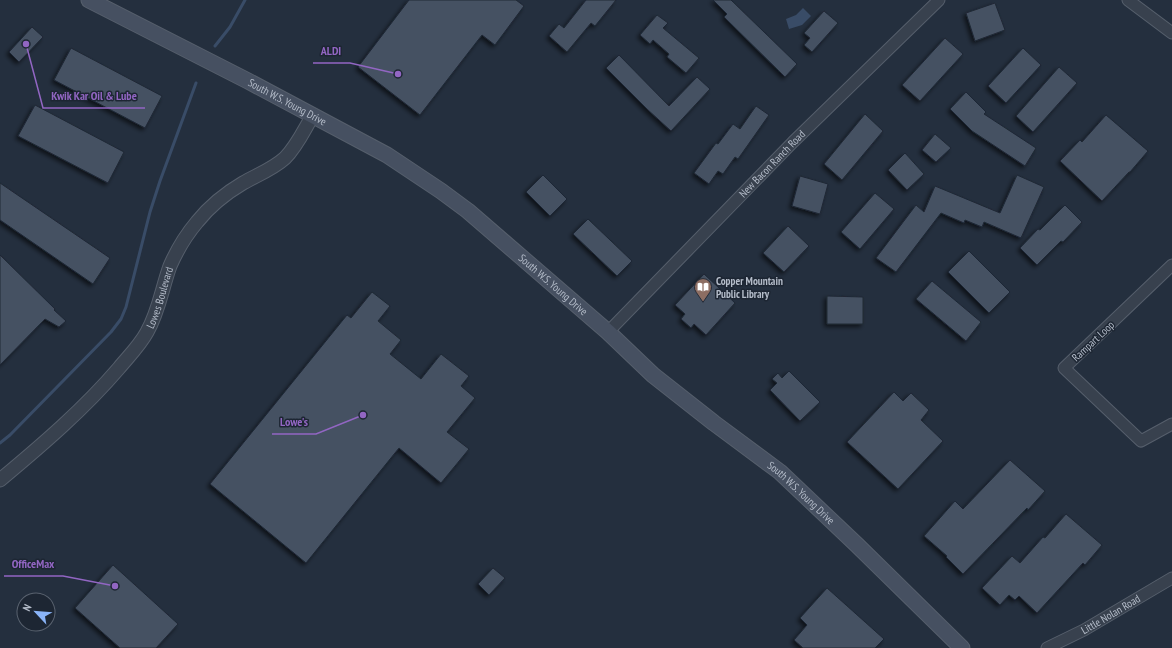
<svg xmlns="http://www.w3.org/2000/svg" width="1172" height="648" viewBox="0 0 1172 648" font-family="'PT Sans Narrow',sans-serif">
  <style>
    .water { fill: #394c67 }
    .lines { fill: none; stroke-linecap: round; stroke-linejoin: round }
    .stream { stroke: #394c67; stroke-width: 3 }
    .building { fill: #455162; stroke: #1f2835; filter: url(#shadow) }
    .minor-casing { stroke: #565f6c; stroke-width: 13 }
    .tertiary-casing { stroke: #565f6c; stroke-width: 15 }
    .secondary-casing { stroke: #565f6c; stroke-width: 17 }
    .minor { stroke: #38414e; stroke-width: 11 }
    .tertiary { stroke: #38414e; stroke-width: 13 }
    .secondary { stroke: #465061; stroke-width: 15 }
    .labels { text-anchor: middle; stroke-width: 3; stroke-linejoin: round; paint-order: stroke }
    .street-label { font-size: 11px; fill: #b4bcc9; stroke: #1d2633 }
    .poi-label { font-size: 11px; font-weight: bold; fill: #b4bcc9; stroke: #1d2633; text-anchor: start }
    .leader { fill: none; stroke: #9266c3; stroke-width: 1.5 }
    .callout-dot { fill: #9266c3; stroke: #1d2633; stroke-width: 1.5 }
    .callout-label { font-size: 12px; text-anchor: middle; font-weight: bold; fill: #9266c3; stroke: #1d2633; stroke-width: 3; stroke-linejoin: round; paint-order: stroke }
  </style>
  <defs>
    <filter id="shadow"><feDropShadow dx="-2.5" dy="2.5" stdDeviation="2" flood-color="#0009"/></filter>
  </defs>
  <rect width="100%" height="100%" fill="#242f3e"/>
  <polygon class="water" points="803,8 811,16 802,25 789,29 786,19 796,15"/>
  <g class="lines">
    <g class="stream">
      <polyline points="215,46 230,27 245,0"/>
      <polyline points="0,443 10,435 111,332 121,319 126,307 150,212 160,181 196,83"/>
    </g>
  </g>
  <g class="building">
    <polygon points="409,0 516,0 524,6 495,45 482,35 420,115 358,67"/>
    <polygon points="586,0 616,0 595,26 591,23 567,52 549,36 559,24 564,28"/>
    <polygon points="713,0 731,0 797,64 785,77 724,17 727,14"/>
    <polygon points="995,3 1005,30 975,41 966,13"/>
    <polygon points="824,11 838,23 812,52 804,45 810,38 804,33"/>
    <polygon points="657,15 668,23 663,28 699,58 686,73 667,57 669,54 653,40 650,44 640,35"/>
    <polygon points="32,27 43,37 19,62 9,52"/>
    <polygon points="945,38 963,54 920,101 902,85"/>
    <polygon points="71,48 162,96 145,128 54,80"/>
    <polygon points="1023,48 1041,65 1006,103 988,86"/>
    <polygon points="619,55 669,106 697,77 710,89 671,131 647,109 606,68"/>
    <polygon points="1059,67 1077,83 1033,132 1016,116"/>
    <polygon points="966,92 986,112 984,114 1036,148 1025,166 972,131 950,109"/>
    <polygon points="35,105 124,152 108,183 18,136"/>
    <polygon points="756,106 769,115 738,159 735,157 723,174 718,171 709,184 694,173 716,143 718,144 733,124 740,129"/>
    <polygon points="865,114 883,131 842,180 824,164"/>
    <polygon points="1106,115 1148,151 1130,172 1129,172 1102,201 1060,161 1080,140 1082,142"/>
    <polygon points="935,134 951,148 936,162 922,150"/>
    <polygon points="905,153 924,174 907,190 888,170"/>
    <polygon points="543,175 567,199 550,216 526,192"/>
    <polygon points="1017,175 1044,187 1021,238 984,222 982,227 965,220 964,223 941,213 896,272 876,258 916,205 924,212 935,186 1000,213"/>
    <polygon points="800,176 828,184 820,214 792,206"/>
    <polygon points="0,183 110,258 93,284 0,220"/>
    <polygon points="875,193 894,209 860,249 841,232"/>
    <polygon points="1065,205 1082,222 1063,242 1061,241 1037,265 1020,248 1038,229 1040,230"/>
    <polygon points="588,219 632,261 617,276 573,234"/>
    <polygon points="788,226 809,246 784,272 763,253"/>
    <polygon points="969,251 1010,292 989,313 948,272"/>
    <polygon points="0,255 55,309 54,310 66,321 59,327 45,319 0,365"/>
    <polygon points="704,274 735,303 706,335 694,324 691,328 681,319 685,314 675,305"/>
    <polygon points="932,281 981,322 966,341 916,299"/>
    <polygon points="372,292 390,306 378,321 401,340 390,354 421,379 441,354 469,376 461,386 475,398 447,432 469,449 441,483 399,448 306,563 210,484 347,315 351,318"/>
    <polygon points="827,296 863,297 863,324 827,324"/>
    <polygon points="789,371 820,402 800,421 770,390 777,383 772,379 778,373 782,378"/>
    <polygon points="894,392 903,401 911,393 929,410 921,420 943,441 898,489 847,442"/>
    <polygon points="1010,460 1045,491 1028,510 1027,508 963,574 946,557 947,556 924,536 955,501 963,509"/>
    <polygon points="1066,514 1102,545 1085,565 1083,563 1037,613 1019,596 1015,600 1009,595 1000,605 982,588 1012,556 1020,563 1043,537 1045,538"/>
    <polygon points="113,565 178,624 156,648 120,648 75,608"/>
    <polygon points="493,568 505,578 489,595 478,584"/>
    <polygon points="827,588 884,639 875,648 803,648 794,640 807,625 800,618"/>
  </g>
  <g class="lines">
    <g class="minor-casing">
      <g id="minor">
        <polyline points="1128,0 1172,33"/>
        <polyline points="1172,265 1064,368 1141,441 1172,424"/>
        <path id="s1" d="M608 332 793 142 939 0"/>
        <path id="s2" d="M1047 648 1084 630 1172 578"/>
      </g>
    </g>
    <g class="tertiary-casing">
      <g id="tertiary">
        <path id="s3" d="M0 480C42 445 84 409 119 368 129 356 140 345 147 332 159 311 162 288 170 266 177 250 186 235 197 222 209 207 226 193 243 183 257 175 273 169 285 158 297 146 304 130 313 115"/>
      </g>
    </g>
    <g class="secondary-casing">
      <g id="secondary">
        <path id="s4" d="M89 0 248 81 387 155 441 191 468 211 608 332 653 375 714 423 780 472 857 545 962 648"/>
      </g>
    </g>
    <use href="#minor" class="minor"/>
    <use href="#tertiary" class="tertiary"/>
    <use href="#secondary" class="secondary"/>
  </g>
  <defs>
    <g id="library-pin" transform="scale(0.9)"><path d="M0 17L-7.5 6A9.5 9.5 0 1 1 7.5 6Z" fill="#8d6e63" stroke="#1d2633"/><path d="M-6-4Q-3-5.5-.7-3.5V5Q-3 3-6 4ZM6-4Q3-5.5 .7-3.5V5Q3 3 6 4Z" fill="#fff"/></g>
  </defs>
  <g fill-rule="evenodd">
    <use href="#library-pin" x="703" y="287"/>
  </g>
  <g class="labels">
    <g class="street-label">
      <text dy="4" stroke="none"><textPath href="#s4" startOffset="223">South W.S. Young Drive</textPath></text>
      <text dy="4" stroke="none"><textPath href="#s1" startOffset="235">New Bacon Ranch Road</textPath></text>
      <text dy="4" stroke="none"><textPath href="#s4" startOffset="547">South W.S. Young Drive</textPath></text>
      <text dy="4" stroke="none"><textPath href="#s3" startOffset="246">Lowes Boulevard</textPath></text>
      <text transform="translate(1093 341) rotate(-43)" y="4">Rampart Loop</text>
      <text dy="4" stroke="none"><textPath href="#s4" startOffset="871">South W.S. Young Drive</textPath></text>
      <text dy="4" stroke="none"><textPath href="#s2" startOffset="72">Little Nolan Road</textPath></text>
    </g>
    <g class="poi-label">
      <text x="716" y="285">Copper Mountain<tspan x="716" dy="13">Public Library</tspan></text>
    </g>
  </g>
  <path class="leader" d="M398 74L350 63H313M26 44L43 108H145M363 415L316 434H272M115 586L63 576H4"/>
  <g class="callout-dot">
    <circle cx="398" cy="74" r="4"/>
    <circle cx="26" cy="44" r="4"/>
    <circle cx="363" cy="415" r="4"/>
    <circle cx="115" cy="586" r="4"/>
  </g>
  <g class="callout-label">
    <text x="331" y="55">ALDI</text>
    <text x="94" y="100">Kwik Kar Oil &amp; Lube</text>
    <text x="294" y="426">Lowe's</text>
    <text x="33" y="568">OfficeMax</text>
  </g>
  <g transform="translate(36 612) rotate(296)"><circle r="19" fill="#1d2633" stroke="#59626f"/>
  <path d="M0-3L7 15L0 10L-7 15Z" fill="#8ab4f8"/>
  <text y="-6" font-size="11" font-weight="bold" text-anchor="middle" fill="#b4bcc9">N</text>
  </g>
</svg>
